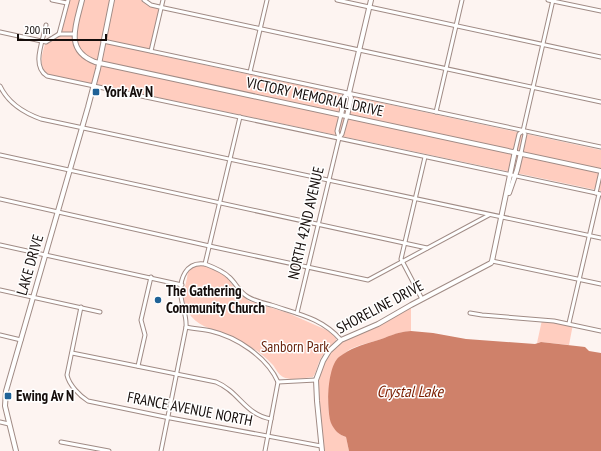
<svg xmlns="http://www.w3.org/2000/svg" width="601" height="451" viewBox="0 0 601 451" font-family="'PT Sans Narrow',sans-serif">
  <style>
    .green { fill: #ffcdbf }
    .water { fill: #cf816a }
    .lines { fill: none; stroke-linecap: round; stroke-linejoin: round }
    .street-casing { stroke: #a08b85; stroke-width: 5 }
    .secondary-casing { stroke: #a08b85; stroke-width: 6 }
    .street { stroke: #fff; stroke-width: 3 }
    .secondary { stroke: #fff; stroke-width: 4 }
    .poi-dot { fill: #1f6297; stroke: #fff; stroke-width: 1.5 }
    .labels { text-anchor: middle; stroke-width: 3; stroke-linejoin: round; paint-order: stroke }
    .poi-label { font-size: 15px; font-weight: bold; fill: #150d0b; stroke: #fff; text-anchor: start }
    .street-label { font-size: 15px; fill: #150d0b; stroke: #fff }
    .park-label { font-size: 15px; fill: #69230d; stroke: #fff }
    .water-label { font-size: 16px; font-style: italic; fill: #7b1e00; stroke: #fff }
  </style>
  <rect width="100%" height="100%" fill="#fdf4f1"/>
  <g class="green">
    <path d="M69 0H141L146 4 159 9 149 53 601 150V191L47 74C38 64 42 55 45 44 47 43 52 42 54 40 64 34 67 11 69 0Z"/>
    <path d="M195 264 206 266 222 273 229 278 231 283 237 291 249 301 288 313 331 332 336 338V341C330 347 323 353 319 362 317 367 316 373 313 377 304 378 291 381 283 377 278 374 276 369 273 365 267 359 261 353 254 349 245 343 234 338 224 334 209 328 197 326 188 312 179 297 187 286 188 270Z"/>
    <path d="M411 305V331C396 332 389 337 375 341 365 344 353 346 345 353 327 369 318 428 346 437L349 451H322L316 391 320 368 323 361 341 340 360 332Z"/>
    <polygon points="542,320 573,324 569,345 541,342 537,343"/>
  </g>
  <path class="water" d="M411 331 433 333 466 339 535 344 541 342 585 347 589 351 601 353V451H349L346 437C339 435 334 430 331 423 326 409 327 367 339 357 351 348 361 345 375 341 389 337 395 332 411 331Z"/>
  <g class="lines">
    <g class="street-casing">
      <g id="street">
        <polyline points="52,0 67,3"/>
        <polyline points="144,0 151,5 164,8 601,102"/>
        <polyline points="337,0 601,57"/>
        <polyline points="548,0 601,11"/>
        <path d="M46 25C43 41 31 66 47 76L601 194"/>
        <polyline points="0,32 46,42 59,34 74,34"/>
        <polyline points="59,34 68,0"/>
        <polyline points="103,41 601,147"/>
        <polyline points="151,51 163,0"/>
        <polyline points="250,72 267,0"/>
        <path d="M0 86C8 103 24 113 41 119L601 238"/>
        <polyline points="436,112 462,0"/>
        <polyline points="339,138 337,131 341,115"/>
        <polyline points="515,151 519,134 523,131 553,0"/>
        <polyline points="521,153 525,134 523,131"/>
        <polyline points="0,155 427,248"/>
        <polyline points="596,193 601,171"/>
        <polyline points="0,199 214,247 368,280 489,215"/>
        <polyline points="0,245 182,285"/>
        <polyline points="492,261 601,284"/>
        <path d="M205 264C213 267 223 271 229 277 236 283 239 292 248 297 255 301 263 303 271 305 298 314 322 318 341 340"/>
        <polyline points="0,290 100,312"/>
        <polyline points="422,299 401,259 425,157"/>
        <path d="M81 307 67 375C69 385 80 396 88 401L165 417 321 446"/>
        <polyline points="297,313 339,138 342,134 347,116"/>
        <polyline points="470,313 482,315 554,321 601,331"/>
        <polyline points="569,323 599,194"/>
        <path d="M186 327C194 329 203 329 211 331 237 337 267 357 278 382L316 380"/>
        <polyline points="0,335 21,340"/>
        <path d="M72 353 216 382C240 392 244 414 271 419"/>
        <polyline points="138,366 145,335 141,320 151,277"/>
        <polyline points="0,422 9,424"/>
        <polyline points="61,442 109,451"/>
        <path d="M161 451 186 327C187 316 182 306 181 296 179 279 186 261 205 264L240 117"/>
        <polyline points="265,451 278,382"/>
      </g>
    </g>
    <g class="secondary-casing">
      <g id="secondary">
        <path d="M82 0C76 25 64 50 95 62L601 171"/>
        <polyline points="341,115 345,96 349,93"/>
        <polyline points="347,116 351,98 349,93 371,0"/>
        <polyline points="509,193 517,170 521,153"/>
        <polyline points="16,451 5,406 6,391 88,107 98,69 112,0"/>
        <polyline points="322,451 317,401 316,380 323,361 329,351 341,340 378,324 411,305 491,263 492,261 515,151"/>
      </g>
    </g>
    <use href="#street" class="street"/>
    <use href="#secondary" class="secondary"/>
  </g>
  <g class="poi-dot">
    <rect x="92" y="88" width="8" height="8" rx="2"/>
    <circle cx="158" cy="300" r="4"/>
    <rect x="4" y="392" width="8" height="8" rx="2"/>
  </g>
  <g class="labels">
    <g class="poi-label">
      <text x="104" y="97">York Av N</text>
      <text x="166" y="296">The Gathering<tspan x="166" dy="17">Community Church</tspan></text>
      <text x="16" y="401">Ewing Av N</text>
    </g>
    <g class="street-label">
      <text transform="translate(315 97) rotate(12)" y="5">VICTORY MEMORIAL DRIVE</text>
      <text transform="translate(306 223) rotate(-77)" y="5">NORTH 42ND AVENUE</text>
      <text transform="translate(30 265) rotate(-74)" y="5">LAKE DRIVE</text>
      <text transform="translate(380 307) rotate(-28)" y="5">SHORELINE DRIVE</text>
      <text transform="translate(190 409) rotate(11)" y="5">FRANCE AVENUE NORTH</text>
    </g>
    <g class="park-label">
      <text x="295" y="352">Sanborn Park</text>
    </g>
    <g class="water-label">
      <text x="410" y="397">Crystal Lake</text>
    </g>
  </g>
  <path d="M18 34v6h88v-6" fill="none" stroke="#150d0b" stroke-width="2"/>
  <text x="24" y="34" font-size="12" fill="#150d0b" stroke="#ffffff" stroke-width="3" paint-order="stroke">200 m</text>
</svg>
